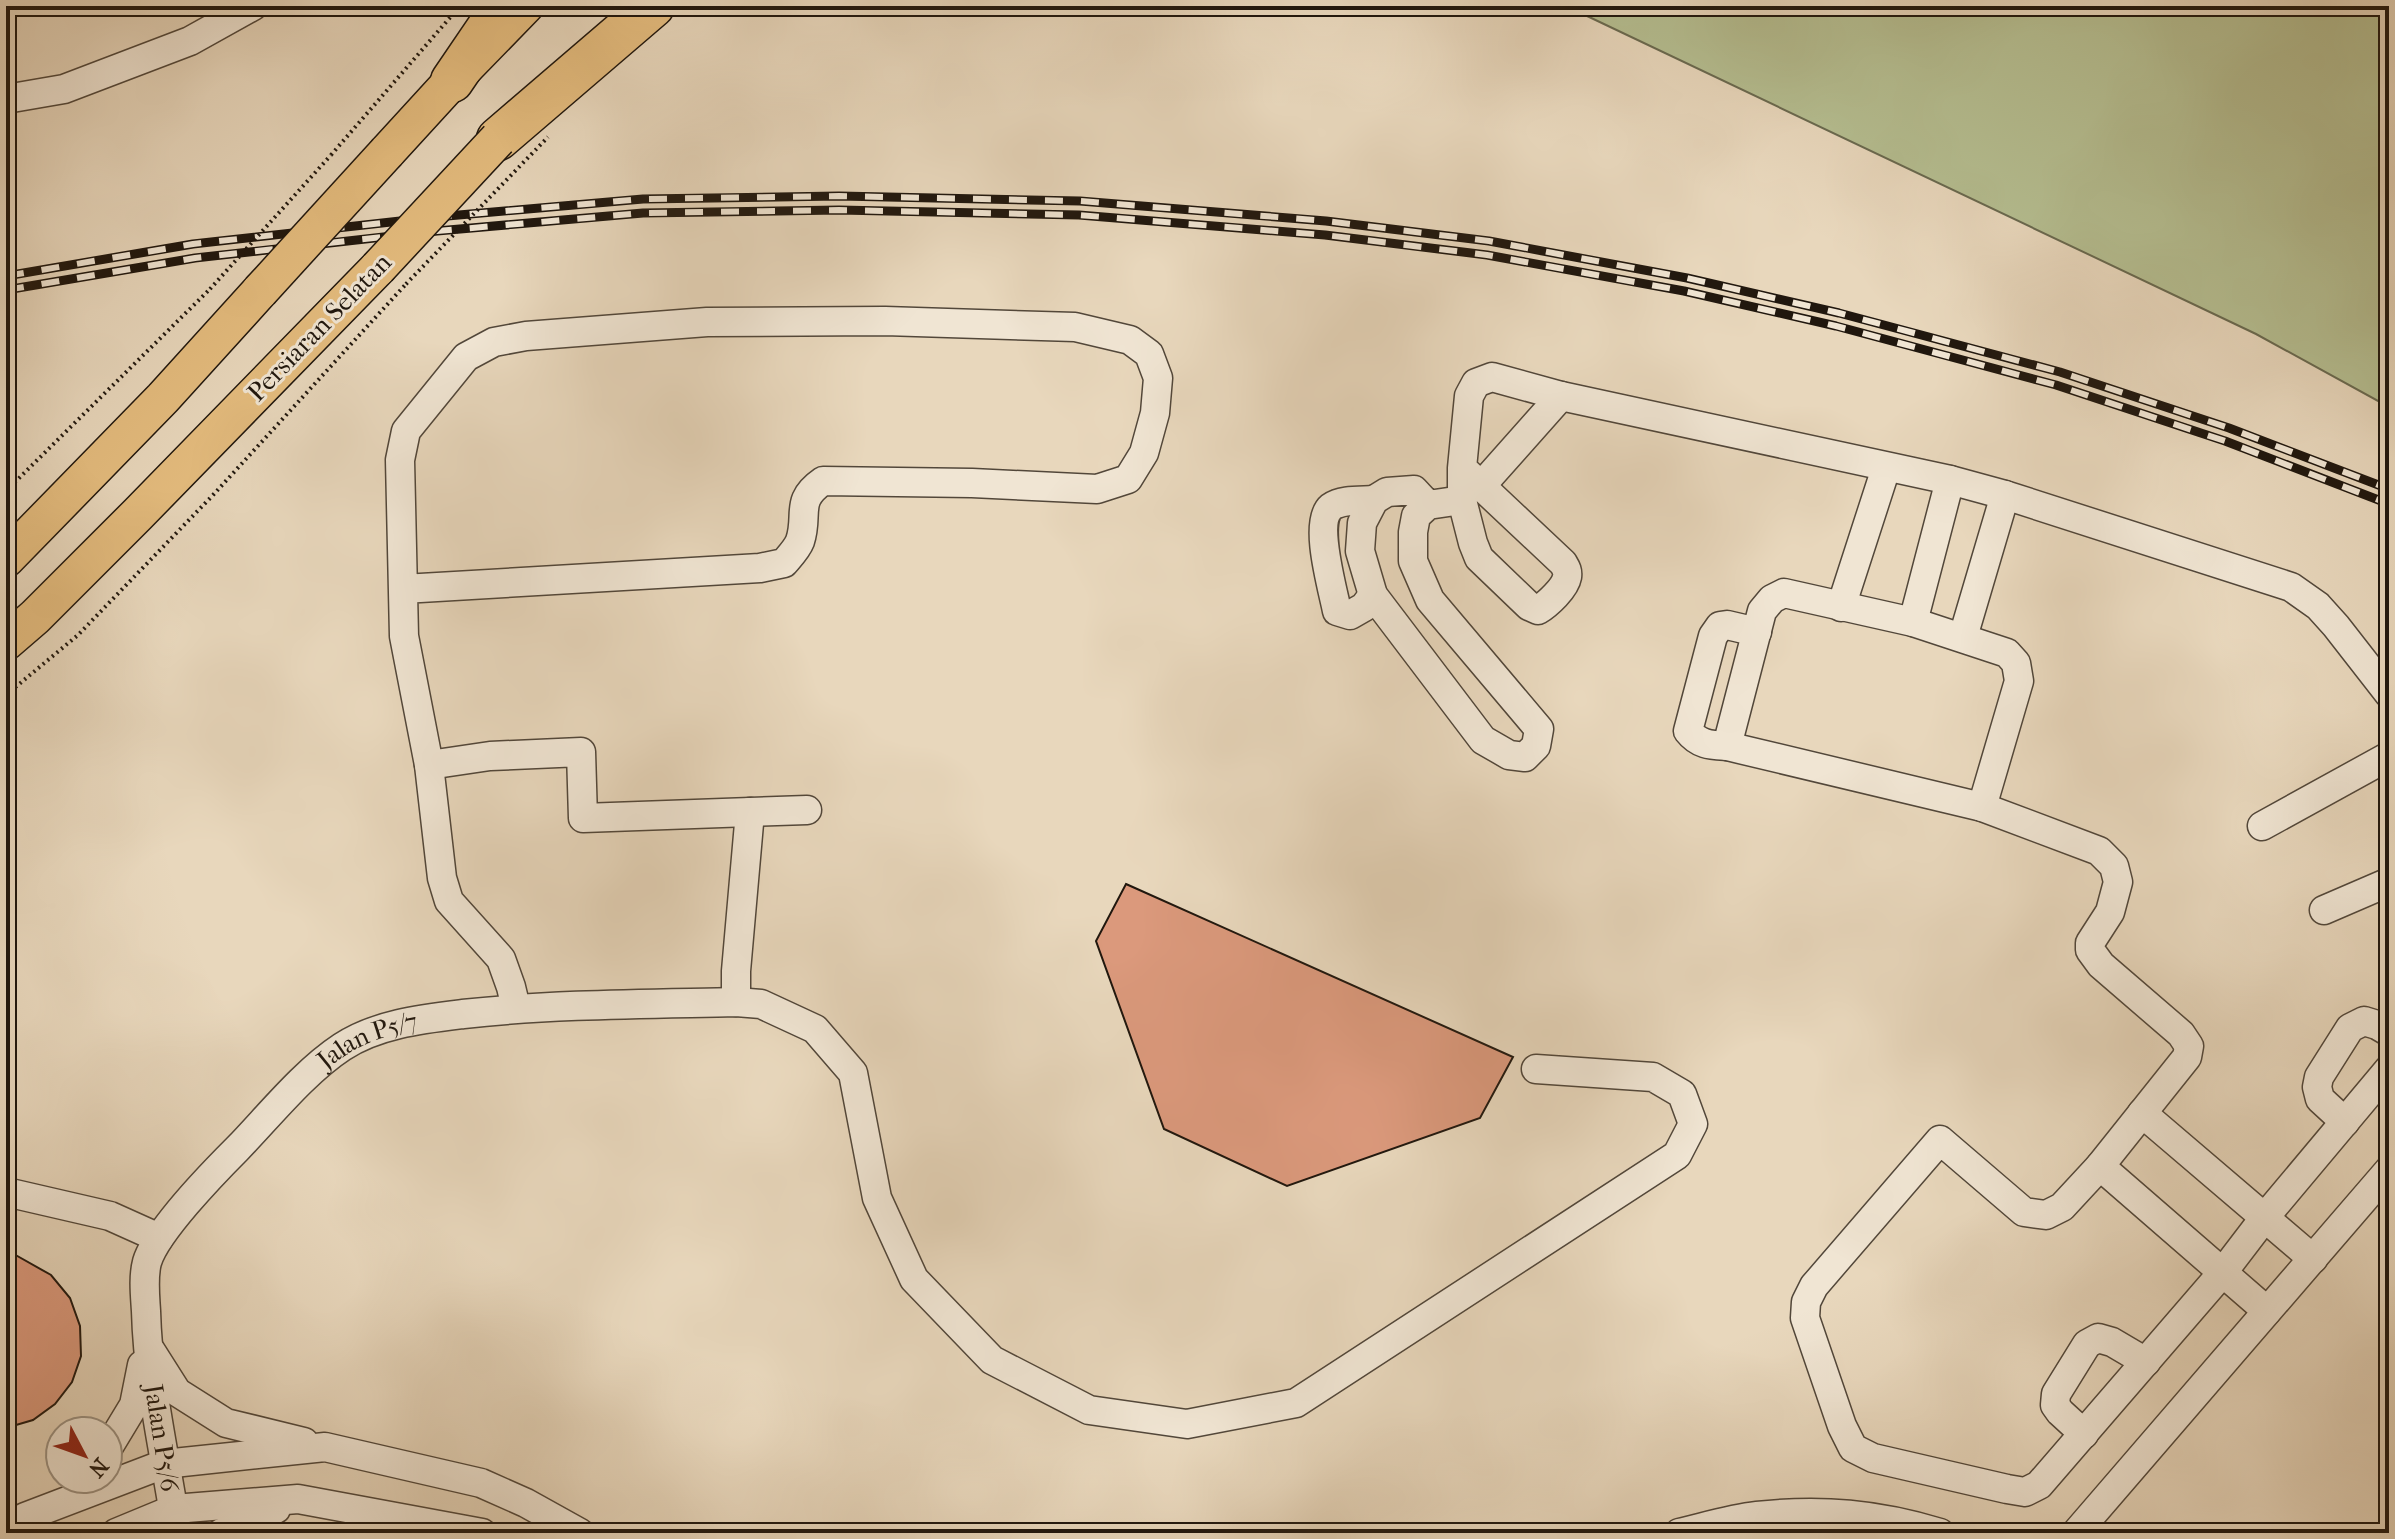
<svg xmlns="http://www.w3.org/2000/svg" width="2395" height="1539" viewBox="0 0 2395 1539" font-family="'IM FELL French Canon',serif">
  <style>
    .green { fill: #b5be91; stroke: #6a6a50; stroke-width: 2 }
    .building { fill: #db997c; stroke: #20170e; stroke-width: 2 }
    .lines { fill: none; stroke-linecap: round; stroke-linejoin: round }
    .minor-casing { stroke: #52473a; stroke-width: 31 }
    .major-casing { stroke: #20170e; stroke-width: 39 }
    .highway-casing { stroke: #20170e; stroke-width: 45 }
    .path { stroke: #20170e; stroke-width: 4; stroke-dasharray: 2 4; stroke-linecap: butt }
    .minor { stroke: #f0e5d3; stroke-width: 28 }
    .major { stroke: #e4bc7e; stroke-width: 36 }
    .highway { stroke: #e4bc7e; stroke-width: 42 }
    .rail-casing { stroke: #20170e; stroke-width: 9 }
    .rail { stroke: #f0e5d3; stroke-width: 6; stroke-dasharray: 18; stroke-linecap: butt }
    .major-bridge-casing { stroke: #20170e; stroke-width: 39; stroke-linecap: butt }
    .path-bridge { stroke: #20170e; stroke-width: 4; stroke-dasharray: 2 4; stroke-linecap: butt }
    .major-bridge { stroke: #e4bc7e; stroke-width: 36 }
    .labels { text-anchor: middle; stroke-width: 6; stroke-linejoin: round; paint-order: stroke }
    .street-label { font-size: 26px; fill: #20170e; stroke: #f0e5d3 }
  </style>
  <rect width="100%" height="100%" fill="#e8d7bc"/>
  <filter id="stains"><feTurbulence type="fractalNoise" baseFrequency=".0025" numOctaves="4"/><feColorMatrix values="0 0 0 0 .2 0 0 0 0 .09 0 0 0 0 .02 0 0 0 .5 -.17"/></filter>
  <radialGradient id="worn" r=".72"><stop offset=".6" stop-color="#630" stop-opacity="0"/><stop offset="1" stop-color="#630" stop-opacity=".3"/></radialGradient>
  <polygon class="green" points="1566,6 2389,6 2389,407 2256,334"/>
  <g class="building">
    <polygon points="1126,884 1513,1057 1480,1118 1287,1186 1164,1129 1096,941"/>
    <polygon points="12,1253 51,1275 70,1298 80,1326 81,1356 72,1382 55,1404 33,1420 6,1428 6,1267"/>
  </g>
  <g class="lines">
    <g class="minor-casing">
      <g id="minor">
        <polyline points="6,99 64,89 190,41 253,6"/>
        <path d="M1462 468 1563 563C1566 568 1568 571 1567 577 1565 588 1548 604 1538 610L1529 606 1479 558 1473 543 1462 500V468L1469 396 1476 383 1492 377 1561 396 1950 480 2005 495 2291 587 2318 606 2336 626 2389 694"/>
        <polyline points="1481,486 1561,396"/>
        <polyline points="1428,505 1414,490 1387,492 1374,500 1362,523 1360,551 1373,595 1483,740 1509,755 1525,757 1536,746 1539,729 1430,600 1413,561 1413,532 1416,516 1428,505 1462,500"/>
        <path d="M403 589 760 568 784 563C789 557 797 549 800 541 809 514 794 501 823 481L972 483 1097 489 1128 479 1144 453 1155 413 1158 378 1149 354 1130 340 1075 327 885 321 707 322 526 336 494 342 466 357 406 431 400 460 404 636 429 765 442 878 449 901 501 959 511 987 516 1008"/>
        <path d="M1373 595 1364 607 1350 615 1337 611C1333 590 1313 522 1331 507 1342 499 1361 501 1374 500"/>
        <polyline points="1841,607 1886,468"/>
        <polyline points="1913,622 1950,480"/>
        <path d="M1757 632 1727 625 1720 626 1713 636 1688 731C1699 745 1711 745 1727 746L1982 807 2099 851 2114 866 2118 882 2110 912 2090 943V950L2101 965 2181 1034 2189 1046 2187 1057 2100 1166 2062 1207 2046 1215 2024 1212 1940 1140 1814 1286 1806 1302 1805 1318 1842 1426 1853 1448 1873 1458 2007 1489 2025 1492 2039 1485 2223 1272 2265 1217 2389 1069"/>
        <polyline points="1963,637 2005,495"/>
        <polyline points="1727,746 1762,611 1772,599 1784,593 1913,622 2007,653 2016,663 2019,681 1982,807"/>
        <polyline points="429,765 490,756 581,752 583,818 807,810"/>
        <polyline points="2262,826 2389,756"/>
        <polyline points="2324,910 2389,882"/>
        <polyline points="736,1002 736,971 750,812"/>
        <polyline points="2142,1113 2313,1259"/>
        <polyline points="2345,1122 2320,1099 2317,1087 2319,1077 2350,1028 2364,1021 2377,1025 2389,1032"/>
        <polyline points="2100,1166 2267,1311"/>
        <polyline points="6,1192 110,1216 159,1238"/>
        <polyline points="151,1351 177,1392 226,1423 304,1442"/>
        <polyline points="2084,1434 2060,1412 2055,1405 2056,1394 2087,1344 2098,1338 2112,1342 2146,1362"/>
        <polyline points="108,1448 134,1405 142,1365"/>
        <polyline points="25,1517 164,1464 325,1447 481,1483 526,1503 580,1533"/>
        <polyline points="116,1533 174,1509 298,1499 482,1533"/>
        <path id="s1" d="M177 1533C166 1459 148 1386 146 1311 145 1295 143 1277 147 1262 156 1232 213 1173 237 1149 269 1116 304 1072 342 1047 377 1024 422 1019 463 1014 554 1004 645 1004 736 1002L761 1004 815 1029 853 1073 877 1198 914 1279 992 1360 1089 1410 1187 1424 1296 1403 1677 1155 1693 1124 1682 1094 1653 1077 1536 1069"/>
        <polyline points="221,1533 276,1509"/>
        <path d="M1679 1533C1705 1527 1731 1519 1757 1516 1822 1509 1877 1514 1940 1533"/>
        <polyline points="2076,1533 2389,1170"/>
      </g>
    </g>
    <g class="major-casing">
      <g id="major">
        <polyline points="387,152 452,81 525,6"/>
        <polyline points="6,559 163,398 260,291"/>
        <polyline points="6,642 35,617 138,514 378,268"/>
      </g>
    </g>
    <g class="highway-casing">
      <g id="highway">
        <polyline points="452,81 503,6"/>
        <polyline points="498,139 653,6"/>
      </g>
    </g>
    <g class="path">
      <polyline points="331,155 460,6"/>
      <polyline points="6,491 210,289"/>
      <polyline points="6,695 78,635 214,494 406,284"/>
    </g>
    <use href="#minor" class="minor"/>
    <use href="#major" class="major"/>
    <use href="#highway" class="highway"/>
    <g class="rail-casing">
      <g id="rail">
        <polyline points="6,276 193,244 436,217 643,199 839,196 1080,201 1326,221 1489,241 1687,278 1839,313 2060,372 2229,428 2389,489"/>
        <polyline points="6,290 195,258 437,231 643,213 839,210 1079,215 1325,235 1487,255 1684,291 1836,326 2056,385 2225,441 2389,504"/>
      </g>
    </g>
    <use href="#rail" class="rail"/>
    <g class="major-bridge-casing">
      <g id="major-bridge">
        <polyline points="378,268 498,139"/>
        <polyline points="260,291 387,152"/>
      </g>
    </g>
    <g class="path-bridge">
      <polyline points="406,284 548,137"/>
      <polyline points="210,289 331,155"/>
    </g>
    <use href="#major-bridge" class="major-bridge"/>
  </g>
  <g class="labels">
    <g class="street-label">
      <text transform="translate(319 327) rotate(-46)" y="9">Persiaran Selatan</text>
      <text dy="9" stroke="none"><textPath href="#s1" startOffset="592">Jalan P5/7</textPath></text>
      <text transform="translate(162 1438) rotate(81)" y="9">Jalan P5/6</text>
    </g>
  </g>
  <rect width="2395" height="1539" fill="none" stroke="#e8d7bc" stroke-width="32"/>
  <rect x="8" y="8" width="2379" height="1523" fill="none" stroke="#20170e" stroke-width="4"/>
  <rect x="16" y="16" width="2363" height="1507" fill="none" stroke="#20170e" stroke-width="2"/>
  <g transform="translate(84 1455) rotate(131)"><circle r="38" fill="#f0e5d3" stroke="#9d9384" stroke-width="2"/>
  <path d="M0-6L14 30L0 20L-14 30Z" fill="#8f2418"/>
  <text y="-12" font-size="22" font-weight="bold" text-anchor="middle" fill="#20170e">N</text>
  </g>
  <rect width="100%" height="100%" filter="url(#stains)"/>
  <rect width="100%" height="100%" fill="url(#worn)"/>
</svg>
